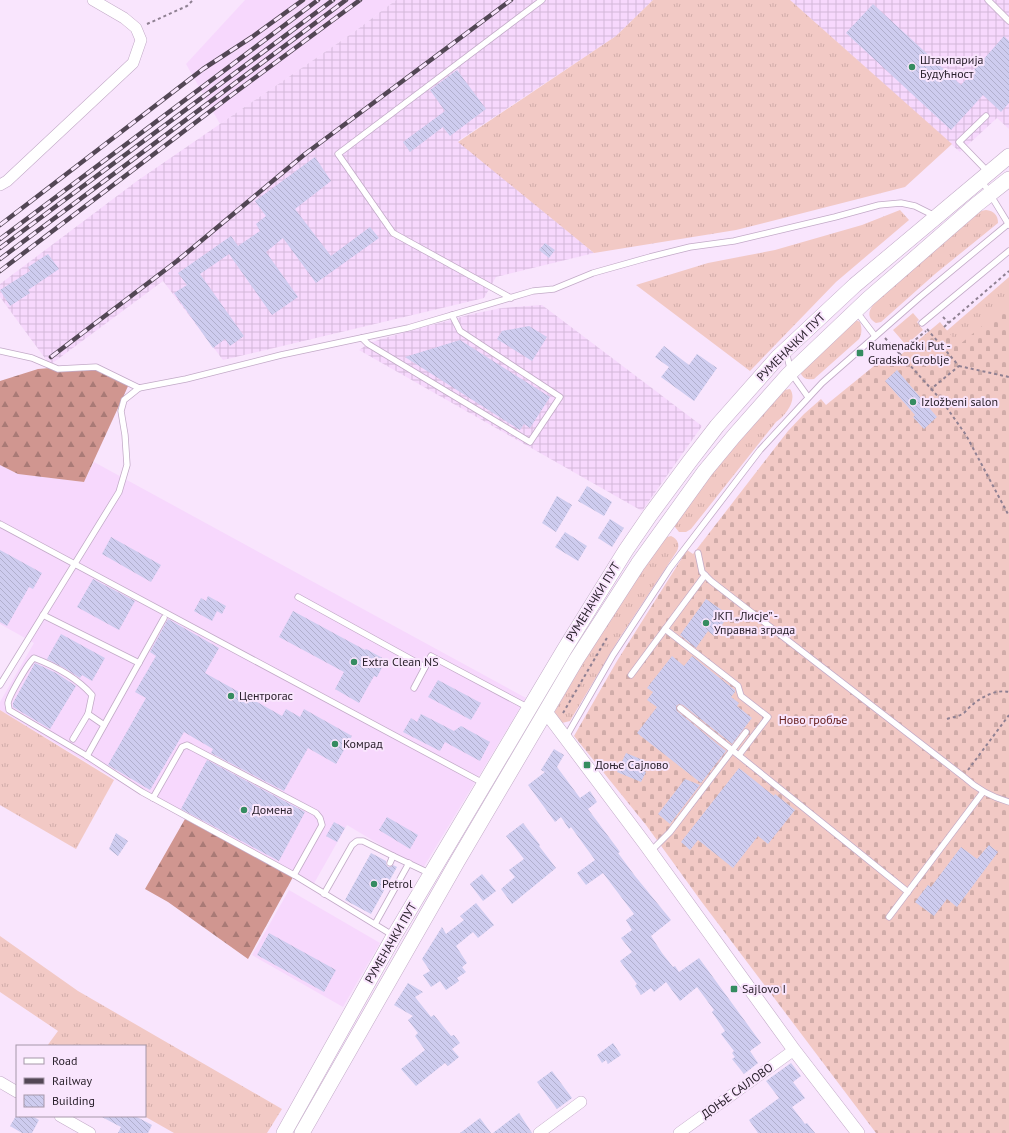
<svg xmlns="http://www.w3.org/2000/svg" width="1009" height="1133" viewBox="0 0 1009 1133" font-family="'PT Sans',sans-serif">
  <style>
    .built { fill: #f7d8fd }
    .industrial { fill: url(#industrial-grid) }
    .grass { fill: url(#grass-tufts) }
    .forest { fill: url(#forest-firs) }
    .cemetery { fill: url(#cemetery-stones) }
    .building { fill: url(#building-back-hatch) }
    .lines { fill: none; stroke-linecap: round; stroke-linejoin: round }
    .service-casing { stroke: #c2aac7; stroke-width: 7 }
    .minor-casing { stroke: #c2aac7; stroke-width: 12 }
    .tertiary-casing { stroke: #c2aac7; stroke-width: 14 }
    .secondary-casing { stroke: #c2aac7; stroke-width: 16 }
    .path { stroke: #8f8092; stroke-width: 2; stroke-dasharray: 3 3; stroke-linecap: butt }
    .service { stroke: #fff; stroke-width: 5.5 }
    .minor { stroke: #fff; stroke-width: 11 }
    .tertiary { stroke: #fff; stroke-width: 13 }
    .secondary { stroke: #fff; stroke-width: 15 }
    .rail-casing { stroke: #534755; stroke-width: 4.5 }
    .rail { stroke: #f9e5fd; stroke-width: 3; stroke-dasharray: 9; stroke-linecap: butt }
    .poi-dot { fill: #358c60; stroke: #f9e5fd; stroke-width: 1.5 }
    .labels { text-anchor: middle; stroke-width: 4; stroke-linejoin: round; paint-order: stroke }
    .poi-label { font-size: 12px; fill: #2a212c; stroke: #f9e5fd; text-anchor: start }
    .street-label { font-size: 12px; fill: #2a212c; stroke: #f9e5fd }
    .park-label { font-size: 12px; fill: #682220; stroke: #f9e5fd }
  </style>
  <defs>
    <pattern id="industrial-grid" width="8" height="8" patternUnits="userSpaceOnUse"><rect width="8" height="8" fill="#f7d8fd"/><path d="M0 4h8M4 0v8" fill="none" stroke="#d4b9d9"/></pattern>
    <pattern id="grass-tufts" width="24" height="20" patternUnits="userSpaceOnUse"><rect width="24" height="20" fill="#f2c9c5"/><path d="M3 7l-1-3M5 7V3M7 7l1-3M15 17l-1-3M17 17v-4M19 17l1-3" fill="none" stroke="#d0aca9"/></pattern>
    <pattern id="forest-firs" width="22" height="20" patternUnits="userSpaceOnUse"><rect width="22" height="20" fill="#d09690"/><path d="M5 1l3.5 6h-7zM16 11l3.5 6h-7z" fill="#a97a76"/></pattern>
    <pattern id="cemetery-stones" width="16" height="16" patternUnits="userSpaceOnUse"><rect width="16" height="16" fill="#f2c9c5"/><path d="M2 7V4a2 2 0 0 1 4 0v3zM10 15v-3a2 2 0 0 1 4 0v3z" fill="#d0aca9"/></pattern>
    <pattern id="building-back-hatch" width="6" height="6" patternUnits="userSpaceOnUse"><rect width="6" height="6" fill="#ceccef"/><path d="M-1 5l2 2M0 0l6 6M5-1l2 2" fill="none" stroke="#b1afcd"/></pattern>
  </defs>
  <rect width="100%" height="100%" fill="#f9e5fd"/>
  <g class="built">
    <polygon points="245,0 396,0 354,32 220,124 186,64"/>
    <polygon points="94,462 526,698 422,870 347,825 312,887 148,799 0,710 0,702 34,643 0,624 0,465 18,474 84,482"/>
    <polygon points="289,890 380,943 343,1007 252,955"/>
  </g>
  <g class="industrial">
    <polygon points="396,0 653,0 616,36 458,141 594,253 496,277 484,298 223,360 163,281 50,365 0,297 0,284 137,181 354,32"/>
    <polygon points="790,0 1009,0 1009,129 997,118 960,152"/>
    <polygon points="542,305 702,426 642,511 359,350 368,344 381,339 472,314 502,308"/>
  </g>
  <g class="grass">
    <polygon points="653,0 790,0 952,144 905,187 736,230 594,253 458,142 616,36"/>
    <polygon points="900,210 909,220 836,282 750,371 636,285 708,263 775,250 862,225"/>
    <path d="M986 210C994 211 998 215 998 223L935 274 881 322 876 323C863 316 872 306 878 298L981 211Z"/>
    <polygon points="1009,277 1009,374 970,365 942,335"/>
    <polygon points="913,313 919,320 917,322 923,330 906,345 893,330"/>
    <path d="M856 320 860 322C862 328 862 334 859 339L814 379C808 380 804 379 801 374V370Z"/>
    <path d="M790 389C798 400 785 416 776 422L691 529 686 532H679L675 527 674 524 705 481 784 390Z"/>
    <path d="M671 536C678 539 680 545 677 551L619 639 570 721 562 723 555 714V711L595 642 642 567 667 537Z"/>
    <polygon points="0,710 114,780 76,849 0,805"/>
    <polygon points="0,936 78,991 282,1109 267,1133 174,1133 144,1116 145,1116 145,1046 47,1046 58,1031 0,992"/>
  </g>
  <g class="forest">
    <polygon points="85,365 100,366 129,384 84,482 18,474 0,465 0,381 38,369"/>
    <polygon points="185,819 293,877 248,959 168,902 145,889"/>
  </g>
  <polygon class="cemetery" points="1009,304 1009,1133 876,1133 701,901 646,825 574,736 617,661 687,550 693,554 788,431 804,414 821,399 826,405 885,357 891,363 940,322 959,345"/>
  <g class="building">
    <polygon points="873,4 961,85 1004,36 1009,41 1009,103 1001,112 983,95 951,130 846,33"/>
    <polygon points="457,70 486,109 450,136 443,127 410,152 403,142 445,111 430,90"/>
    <polygon points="315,157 331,181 295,209 331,256 370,227 379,238 316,283 283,238 266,252 298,297 272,315 229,254 200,274 244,336 230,346 225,339 213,348 174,293 187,285 178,273 231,236 238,246 260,231 256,224 266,216 255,201"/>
    <polygon points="545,243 555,250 549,258 539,250"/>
    <polygon points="48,254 59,269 28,290 30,293 10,306 0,290 30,271 28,267"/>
    <polygon points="529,326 547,337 532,361 497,339 502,331"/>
    <polygon points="460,340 550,397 530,428 524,424 520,430 405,357"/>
    <polygon points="664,346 689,365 697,354 717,368 694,401 661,377 669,367 655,357"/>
    <polygon points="897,370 937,417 924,429 913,417 915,415 885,381"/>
    <polygon points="587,486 612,502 604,516 578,501"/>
    <polygon points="557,496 572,505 556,532 542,523"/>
    <polygon points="610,519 624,528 612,547 598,538"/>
    <polygon points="565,532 587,546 578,561 555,547"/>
    <polygon points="111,537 161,565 151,582 102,554"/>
    <polygon points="0,550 42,573 33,589 29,587 7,626 0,622"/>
    <polygon points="93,579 135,601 119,630 77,607"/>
    <polygon points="208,596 226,606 222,614 217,611 212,621 194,611 201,598 206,601"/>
    <polygon points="706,599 729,615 714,636 708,631 696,648 680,635"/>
    <polygon points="293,611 365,650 366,649 386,660 377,677 374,676 359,703 335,689 344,672 279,637"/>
    <polygon points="168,619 219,648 205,673 282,716 286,709 300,717 304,709 352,736 336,764 308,748 284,791 211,753 213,749 184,732 150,790 108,765 146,698 135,692 156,656 150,652"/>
    <polygon points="61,634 105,658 92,681 82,675 80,678 68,670 47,659"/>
    <polygon points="672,656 684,666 692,656 735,690 735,692 731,697 739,703 737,706 752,718 732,744 683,705 679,704 676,706 676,709 677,711 726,751 701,783 637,733 657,707 647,700 653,692 647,688"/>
    <polygon points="35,663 56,673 76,686 50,729 13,707 13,703"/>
    <polygon points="438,680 481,703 471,720 428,697"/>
    <polygon points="421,714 454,731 461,726 490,742 480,761 445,742 440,751 403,732 411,718 417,722"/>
    <polygon points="554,749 564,755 557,767 580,798 590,791 597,802 588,809 620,852 618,853 635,876 671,920 651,936 662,953 673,967 675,966 679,972 699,958 761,1043 750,1051 758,1063 744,1074 732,1059 735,1057 732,1053 734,1051 721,1034 725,1031 712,1012 714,1010 697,987 680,1001 666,982 654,992 651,988 641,995 635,986 637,984 620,961 632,952 621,938 632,930 626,920 634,914 603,873 586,885 577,873 595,860 571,827 569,829 561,817 555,822 528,785 545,772 541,770"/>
    <polygon points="626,753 643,760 640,769 646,772 641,782 617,772"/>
    <polygon points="207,760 305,812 279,861 181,809"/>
    <polygon points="739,768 774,796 775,794 795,810 768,844 758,836 733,868 698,840 690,850 681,842"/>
    <polygon points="685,779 700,785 670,824 658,814"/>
    <polygon points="387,817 418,835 410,849 379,830"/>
    <polygon points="334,822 345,828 337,842 326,836"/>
    <polygon points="523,823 540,845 539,846 556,868 512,904 501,889 515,877 509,870 524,859 506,836"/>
    <polygon points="116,833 128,841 118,856 109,849"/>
    <polygon points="989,845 998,852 957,907 947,899 934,916 915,902 928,885 931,887 961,847 977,859"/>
    <polygon points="371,853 386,861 386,864 388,867 391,867 393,865 397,867 371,914 345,900"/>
    <polygon points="482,874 496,891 483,901 470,884"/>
    <polygon points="476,903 494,925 478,938 473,932 456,946 467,963 462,967 466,972 457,978 459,981 446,990 440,981 431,987 423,975 430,971 422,959 442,927 446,934 464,920 460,916"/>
    <polygon points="269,933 336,970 324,992 257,955"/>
    <polygon points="408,983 423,992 415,997 431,1017 434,1015 451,1036 454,1035 460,1043 452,1049 459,1057 448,1066 445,1063 416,1086 401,1069 425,1050 415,1036 418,1033 408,1020 413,1016 394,1005"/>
    <polygon points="613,1043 621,1055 608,1064 606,1060 602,1063 597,1055"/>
    <polygon points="791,1063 801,1076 793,1082 805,1098 792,1107 805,1124 807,1123 815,1133 758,1133 749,1120 779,1098 766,1081"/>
    <polygon points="552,1071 572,1098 557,1109 537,1082"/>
    <polygon points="519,1113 532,1133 493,1133"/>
    <polygon points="16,1116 32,1116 39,1120 32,1133 22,1133 10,1126"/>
    <polygon points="100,1116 135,1116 152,1125 148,1133 118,1133 121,1127"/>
    <polygon points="480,1118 491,1133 460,1133"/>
  </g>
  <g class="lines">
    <g class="service-casing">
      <g id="service">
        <polyline points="988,0 1009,21"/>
        <polyline points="986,116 959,142 988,172"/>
        <polyline points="982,181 1009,225"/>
        <polyline points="511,298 393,233 338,154 542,0"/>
        <polyline points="856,311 875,336"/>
        <polyline points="922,323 1009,251"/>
        <polyline points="362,338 368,344 530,442 560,397 460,331 452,315"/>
        <polyline points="0,351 32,358 58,369 96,367 139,388 186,379 281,355 408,328 533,291 554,289 593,273 650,257 690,247 734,241 835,217 879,205 901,203 915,206 935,216"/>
        <polyline points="786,351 791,373 808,397"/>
        <polyline points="0,524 483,783"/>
        <path d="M698 553 702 572 711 581 964 777C978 790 991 797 1009 802"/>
        <polyline points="298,597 425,667"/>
        <polyline points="43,615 139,663"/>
        <polyline points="665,629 738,686 741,696 768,717 739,755"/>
        <polyline points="631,675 705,575"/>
        <polyline points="0,685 119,492 127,465 125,435 121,411 124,400 139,388"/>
        <polyline points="414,688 431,656 529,708"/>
        <polyline points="680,708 908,892"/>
        <path d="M104 725 88 714 92 695C78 679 55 666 34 658 28 663 9 696 8 703 8 705 9 708 9 710L87 756 142 792 294 875"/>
        <polyline points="566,737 613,655 670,568 760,450 822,383 920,297 1008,224"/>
        <polyline points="73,739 88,714"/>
        <polyline points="87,756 164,618"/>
        <polyline points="153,798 182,747 187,745 191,747 316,813 320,818 322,825 294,875 394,936"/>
        <polyline points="651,851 670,832 746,732"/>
        <polyline points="390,863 393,856 431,874"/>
        <polyline points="324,894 352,845 357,841 363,841 393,856"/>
        <polyline points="889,917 983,792"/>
        <polyline points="375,924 409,863"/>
      </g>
    </g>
    <g class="minor-casing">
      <g id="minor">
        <polyline points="0,185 7,181 133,63 141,40 136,28 124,18 93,0"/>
        <polyline points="0,1082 17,1092"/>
        <polyline points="60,1116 90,1133"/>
        <polyline points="539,1133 581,1102"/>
        <polyline points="679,1133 794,1050"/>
      </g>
    </g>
    <g class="tertiary-casing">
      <polyline id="tertiary" points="546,712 645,844 794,1050 858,1133"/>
    </g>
    <g class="secondary-casing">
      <g id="secondary">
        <polyline points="284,1133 394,936 564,650 626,550 650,515 690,461 717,426 778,357 855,285 1009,156"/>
        <polyline points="302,1133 457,862 576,660 638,564 705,471 734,436 788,375 868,299 976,205 1009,179"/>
      </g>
    </g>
    <g class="path">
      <polyline points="147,24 187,6 193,0"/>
      <polyline points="943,317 949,323"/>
      <polyline points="944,327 1009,271"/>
      <polyline points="927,329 959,366 931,389"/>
      <polyline points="885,338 899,353 926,331"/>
      <polyline points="899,353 942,401 966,435 1009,516"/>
      <polyline points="959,366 1009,377"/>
      <polyline points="563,713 608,636"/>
      <path d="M947 719C952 717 958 717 962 714 966 712 968 708 971 706 981 697 996 689 1009 692"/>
      <polyline points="968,770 1009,715"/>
    </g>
    <use href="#service" class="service"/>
    <use href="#minor" class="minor"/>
    <use href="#tertiary" class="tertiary"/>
    <use href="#secondary" class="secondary"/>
    <g class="rail-casing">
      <g id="rail">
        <polyline points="0,225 203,69 252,37 303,0"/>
        <polyline points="0,239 318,0"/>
        <polyline points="0,248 333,0"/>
        <polyline points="0,259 346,0"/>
        <polyline points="0,271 229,97 360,0"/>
        <polyline points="51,357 177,261 305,154 511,0"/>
      </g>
    </g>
    <use href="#rail" class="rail"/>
  </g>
  <g class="poi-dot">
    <circle cx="912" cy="67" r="4"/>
    <rect x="856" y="349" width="8" height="8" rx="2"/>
    <circle cx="913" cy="402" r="4"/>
    <circle cx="706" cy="623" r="4"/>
    <circle cx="354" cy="662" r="4"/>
    <circle cx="231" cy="696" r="4"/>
    <circle cx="335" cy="744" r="4"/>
    <rect x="583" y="761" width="8" height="8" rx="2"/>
    <circle cx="244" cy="810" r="4"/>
    <circle cx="374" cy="884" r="4"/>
    <rect x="730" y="985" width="8" height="8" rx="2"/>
  </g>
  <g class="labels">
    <g class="poi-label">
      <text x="920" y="64">Штампарија<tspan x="920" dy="14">Будућност</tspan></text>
      <text x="868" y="350">Rumenački Put -<tspan x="868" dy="14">Gradsko Groblje</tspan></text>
      <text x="921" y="406">Izložbeni salon</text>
      <text x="714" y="620">ЈКП „Лисје” -<tspan x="714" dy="14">Управна зграда</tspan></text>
      <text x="362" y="666">Extra Clean NS</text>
      <text x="239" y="700">Центрогас</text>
      <text x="343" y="748">Комрад</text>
      <text x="595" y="769">Доње Сајлово</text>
      <text x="252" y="814">Домена</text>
      <text x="382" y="888">Petrol</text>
      <text x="742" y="993">Sajlovo I</text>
    </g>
    <g class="street-label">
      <text transform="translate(791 347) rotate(-45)" y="4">РУМЕНАЧКИ ПУТ</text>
      <text transform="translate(593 602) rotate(-58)" y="4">РУМЕНАЧКИ ПУТ</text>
      <text transform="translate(391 943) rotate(-60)" y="4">РУМЕНАЧКИ ПУТ</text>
      <text transform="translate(737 1091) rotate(-36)" y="4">ДОЊЕ САЈЛОВО</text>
    </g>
    <g class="park-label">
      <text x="813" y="724">Ново гробље</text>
    </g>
  </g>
  <rect x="16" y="1045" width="130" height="72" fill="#f9e5fd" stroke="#a697a9"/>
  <rect x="24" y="1058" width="20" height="6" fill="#ffffff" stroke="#a697a9"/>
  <text x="52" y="1065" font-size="12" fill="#2a212c">Road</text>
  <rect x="24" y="1078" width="20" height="6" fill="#534755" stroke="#a697a9"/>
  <text x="52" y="1085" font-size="12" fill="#2a212c">Railway</text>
  <rect x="24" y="1095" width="20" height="12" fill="url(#building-back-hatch)" stroke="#a697a9"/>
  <text x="52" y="1105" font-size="12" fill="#2a212c">Building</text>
</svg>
